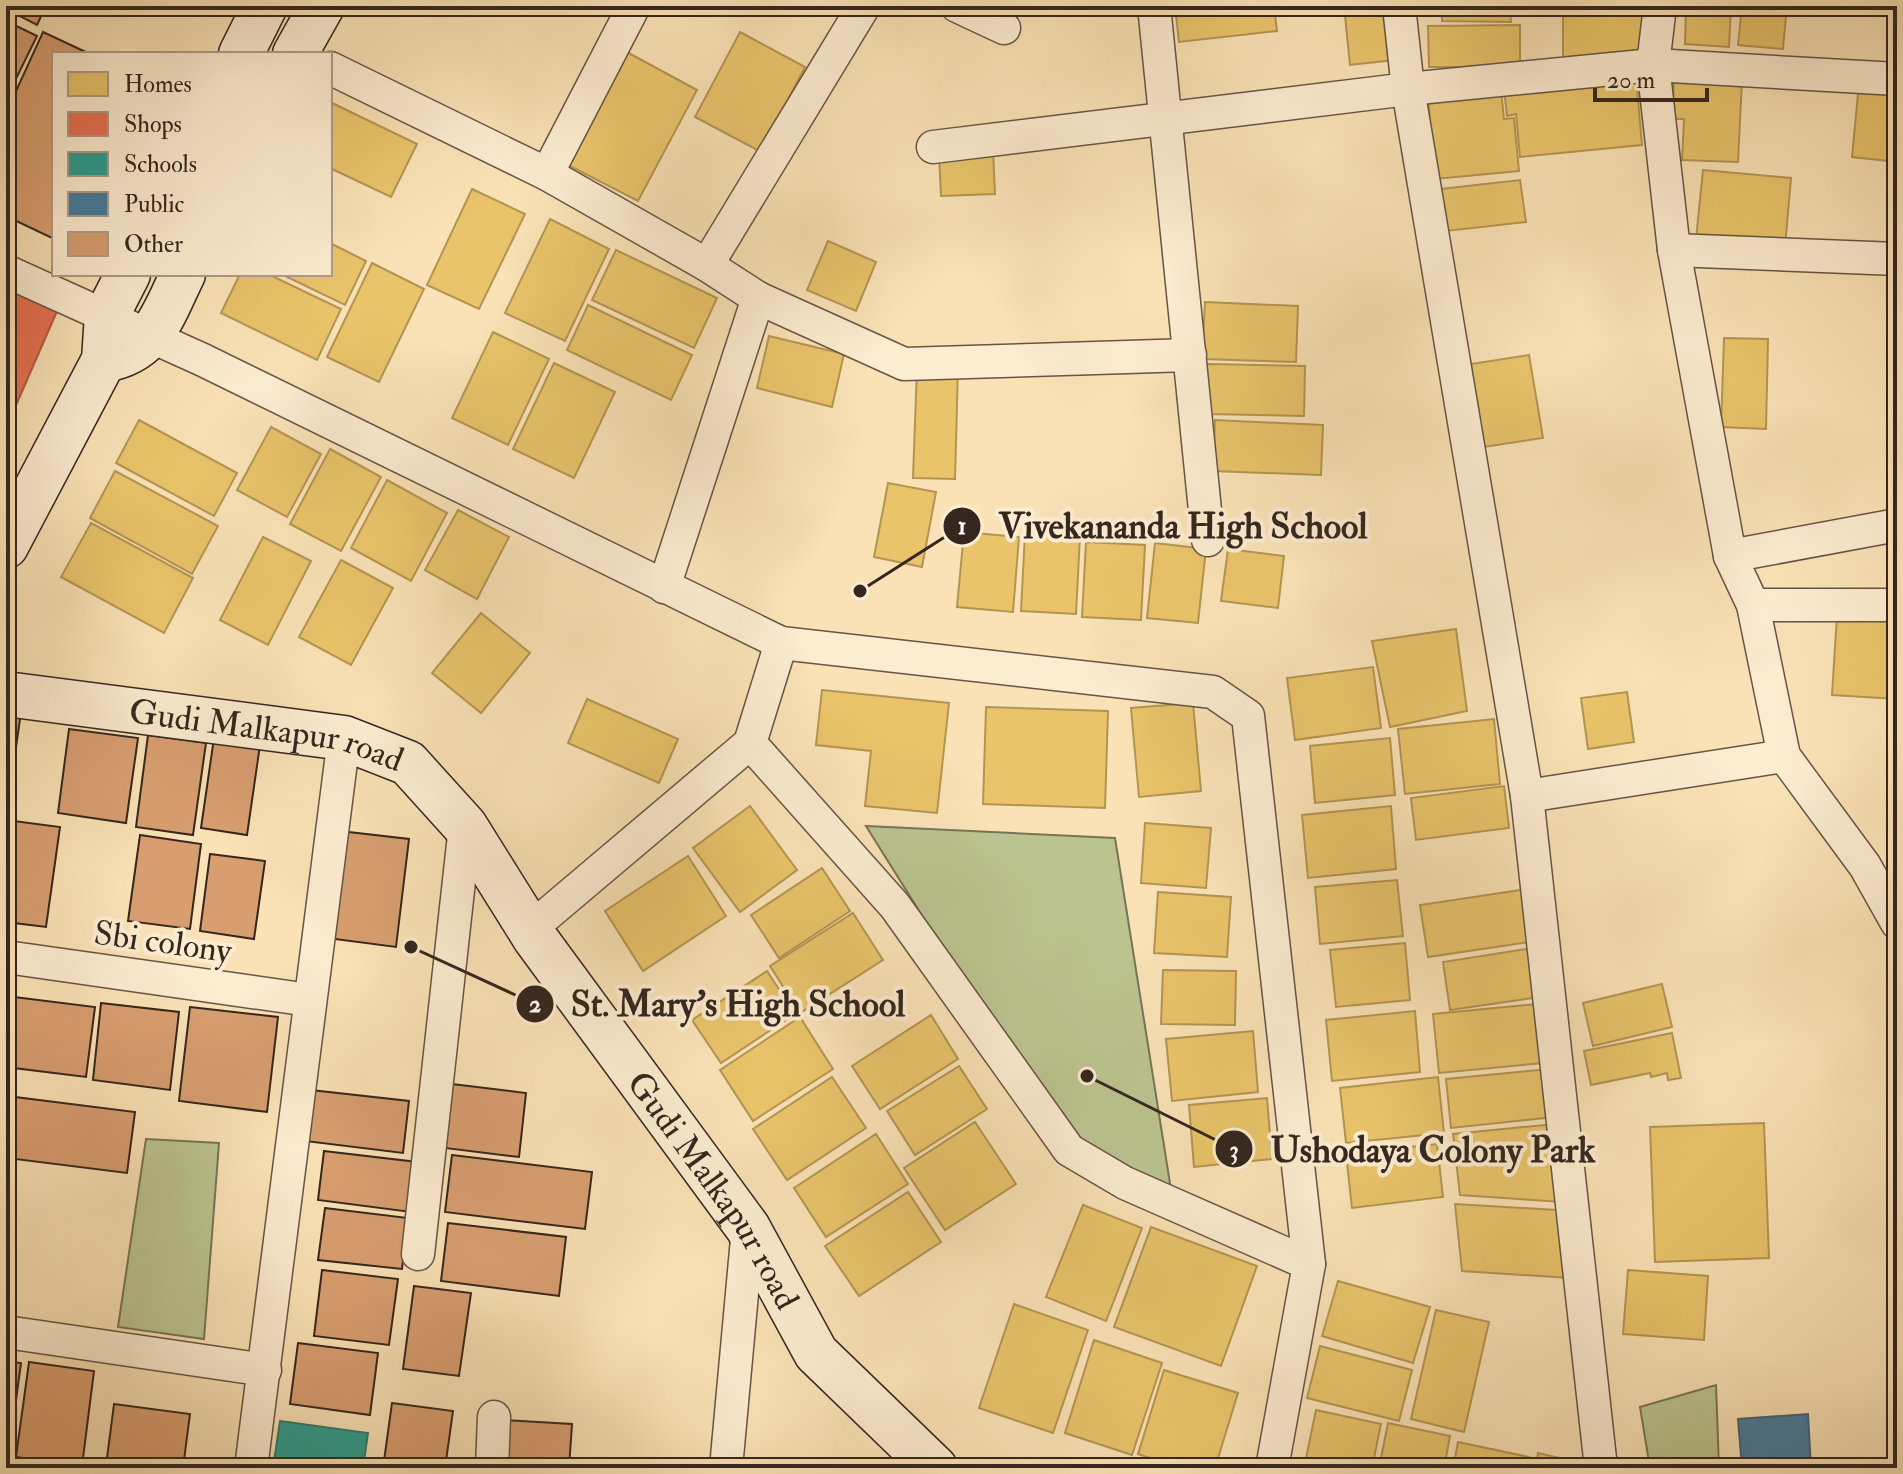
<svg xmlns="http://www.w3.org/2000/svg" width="1903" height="1474" viewBox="0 0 1903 1474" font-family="'IM FELL Double Pica',serif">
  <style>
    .green { fill: #bbc490; stroke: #787557; stroke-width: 2 }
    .homes { fill: #e9c46a; stroke: #b39553; stroke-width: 2 }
    .shops { fill: #e76f51; stroke: #b25942; stroke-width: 2 }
    .schools { fill: #2a9d8f; stroke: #2d796d; stroke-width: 2 }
    .public { fill: #457b9d; stroke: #406277; stroke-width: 2 }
    .building { fill: #d89e70; stroke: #35261e; stroke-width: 2 }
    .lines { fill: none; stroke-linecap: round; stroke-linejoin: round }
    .street-casing { stroke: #654; stroke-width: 35 }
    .secondary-casing { stroke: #35261e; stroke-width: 47 }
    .street { stroke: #fcecd0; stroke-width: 32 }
    .secondary { stroke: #fcecd0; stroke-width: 44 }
    .labels { text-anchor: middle; stroke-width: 8; stroke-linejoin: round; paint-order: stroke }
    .street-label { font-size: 34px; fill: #35261e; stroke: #fcecd0 }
    .leader { fill: none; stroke: #35261e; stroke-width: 3 }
    .callout-dot { fill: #35261e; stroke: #fcecd0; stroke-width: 3 }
    .mark-label { font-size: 24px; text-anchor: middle; font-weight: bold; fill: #fff }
    .callout-label { font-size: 36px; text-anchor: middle; font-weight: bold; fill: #35261e; stroke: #fcecd0; stroke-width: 8; stroke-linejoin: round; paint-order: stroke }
  </style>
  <rect width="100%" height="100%" fill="#fae2b6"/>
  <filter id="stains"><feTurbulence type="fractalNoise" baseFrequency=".0025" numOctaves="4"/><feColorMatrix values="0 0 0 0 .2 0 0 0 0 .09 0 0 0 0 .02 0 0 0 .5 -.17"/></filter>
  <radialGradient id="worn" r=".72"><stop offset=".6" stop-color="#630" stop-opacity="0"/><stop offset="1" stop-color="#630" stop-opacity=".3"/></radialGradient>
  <g class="green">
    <polygon points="866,826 1115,838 1173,1202 1070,1152"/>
    <polygon points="146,1139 219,1143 204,1339 118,1327"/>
    <polygon points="1716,1385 1719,1468 1650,1468 1640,1407"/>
  </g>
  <g class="homes">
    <polygon points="1175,6 1274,6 1277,31 1179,42"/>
    <polygon points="1344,6 1389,6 1394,60 1350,65"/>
    <polygon points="1442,6 1516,6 1516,8 1510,8 1511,22 1442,21"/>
    <polygon points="1563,6 1644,6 1643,61 1563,61"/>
    <polygon points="1686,6 1731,6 1729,47 1685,44"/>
    <polygon points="1742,6 1787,6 1783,49 1738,45"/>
    <polygon points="1520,25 1520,67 1429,67 1428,26"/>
    <polygon points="740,32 805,67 761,152 695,117"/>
    <polygon points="625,51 697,90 638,201 566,164"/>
    <polygon points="1636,77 1642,145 1520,157 1516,114 1507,116 1504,89"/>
    <polygon points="1674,78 1742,80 1738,162 1682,160 1684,119 1672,119"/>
    <polygon points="1859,83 1897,87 1897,162 1852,157"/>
    <polygon points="1501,90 1504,119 1514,118 1519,171 1435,179 1428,97"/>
    <polygon points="330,102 417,144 391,197 330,168"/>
    <polygon points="993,151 995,194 941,196 939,154"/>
    <polygon points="1703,170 1791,178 1785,247 1696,239"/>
    <polygon points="1520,180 1526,222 1446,231 1441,189"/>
    <polygon points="472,189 525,214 479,309 427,285"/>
    <polygon points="550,219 609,249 565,341 505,313"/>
    <polygon points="828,241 876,262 856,311 807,290"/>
    <polygon points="330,243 366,261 345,305 281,274 330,274"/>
    <polygon points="616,250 717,298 694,348 592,300"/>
    <polygon points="372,263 424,289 379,382 327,357"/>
    <polygon points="240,274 268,274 341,309 317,360 221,313"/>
    <polygon points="1205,302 1298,306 1296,362 1202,359"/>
    <polygon points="588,305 692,355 671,400 567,350"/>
    <polygon points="493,332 549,359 508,445 452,418"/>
    <polygon points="769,336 844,354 832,407 757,388"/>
    <polygon points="1724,338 1768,339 1766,429 1721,427"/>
    <polygon points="1529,355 1543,438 1483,447 1471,364"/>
    <polygon points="554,363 615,392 574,478 513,449"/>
    <polygon points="1207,364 1305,366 1304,416 1206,414"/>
    <polygon points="917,366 958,368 955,479 913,478"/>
    <polygon points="139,420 237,473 214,516 116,463"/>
    <polygon points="1215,420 1323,425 1321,475 1213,471"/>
    <polygon points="271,427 321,454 287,517 237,490"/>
    <polygon points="330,449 381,477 341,551 290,524"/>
    <polygon points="115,471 218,526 192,574 90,518"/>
    <polygon points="387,480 447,513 411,581 351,548"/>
    <polygon points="888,483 936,492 922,567 874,557"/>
    <polygon points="458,510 509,537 477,599 425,570"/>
    <polygon points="91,523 193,578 164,633 61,577"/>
    <polygon points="964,532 1019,537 1013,612 957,607"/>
    <polygon points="1025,533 1080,536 1076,614 1021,611"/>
    <polygon points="263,537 311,561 268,645 220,620"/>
    <polygon points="1086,542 1145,545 1141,620 1082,617"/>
    <polygon points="1155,543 1206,549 1198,623 1147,618"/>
    <polygon points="1228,549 1284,556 1278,608 1221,601"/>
    <polygon points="341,560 393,588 351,665 299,637"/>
    <polygon points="481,613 530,653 481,713 432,673"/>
    <polygon points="1837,616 1897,620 1897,699 1832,695"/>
    <polygon points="1456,629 1467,711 1390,727 1372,641"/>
    <polygon points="1373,667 1381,728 1295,740 1287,678"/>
    <polygon points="822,690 949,703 937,813 865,806 871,751 816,745"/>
    <polygon points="1627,692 1634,742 1588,749 1581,698"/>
    <polygon points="587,699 678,739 659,783 568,743"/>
    <polygon points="1193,703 1201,791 1139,797 1131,708"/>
    <polygon points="986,707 1108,711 1105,808 983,804"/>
    <polygon points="1494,719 1500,784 1405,794 1398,729"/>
    <polygon points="1390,738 1395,795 1315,803 1310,746"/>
    <polygon points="1504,786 1509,828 1416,840 1411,798"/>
    <polygon points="750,806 797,870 740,912 693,848"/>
    <polygon points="1391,806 1396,869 1308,878 1302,815"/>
    <polygon points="1145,823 1211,828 1206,888 1141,883"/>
    <polygon points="688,856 726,916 643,971 605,911"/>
    <polygon points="822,868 850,911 779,958 751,915"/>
    <polygon points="1397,880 1403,936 1320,944 1315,887"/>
    <polygon points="1521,890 1529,942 1428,957 1420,905"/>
    <polygon points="1158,892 1231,897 1227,957 1154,953"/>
    <polygon points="853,913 883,960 800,1013 770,966"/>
    <polygon points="1405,943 1410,1000 1336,1007 1330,950"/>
    <polygon points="1533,948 1540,997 1450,1010 1443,962"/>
    <polygon points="1163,970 1236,971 1235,1025 1161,1024"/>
    <polygon points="767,971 795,1014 721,1063 692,1020"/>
    <polygon points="1662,984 1672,1027 1593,1046 1583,1003"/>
    <polygon points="1537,1004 1543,1063 1439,1073 1433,1014"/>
    <polygon points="1415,1011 1420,1072 1332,1081 1326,1020"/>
    <polygon points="931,1015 958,1059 880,1109 852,1066"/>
    <polygon points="800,1017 833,1069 753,1121 720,1070"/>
    <polygon points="1253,1031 1258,1092 1172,1101 1166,1039"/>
    <polygon points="1672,1033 1681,1078 1668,1080 1667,1073 1651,1077 1650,1073 1591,1085 1584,1051"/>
    <polygon points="959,1066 987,1109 915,1155 887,1111"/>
    <polygon points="1549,1069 1554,1117 1451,1128 1446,1079"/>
    <polygon points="832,1077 866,1128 787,1180 753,1129"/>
    <polygon points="1438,1077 1444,1133 1346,1143 1340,1088"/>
    <polygon points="1267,1098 1272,1159 1194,1167 1189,1105"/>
    <polygon points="975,1122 1016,1184 945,1230 904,1168"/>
    <polygon points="1764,1123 1769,1258 1655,1262 1650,1127"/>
    <polygon points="1555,1124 1562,1202 1460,1195 1453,1134"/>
    <polygon points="876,1134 908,1184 826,1237 794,1188"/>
    <polygon points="1437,1144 1443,1197 1352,1208 1346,1154"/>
    <polygon points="908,1192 941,1242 859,1296 825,1246"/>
    <polygon points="1455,1204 1573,1211 1570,1278 1462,1271"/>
    <polygon points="1083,1205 1142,1228 1106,1321 1046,1297"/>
    <polygon points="1151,1227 1257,1266 1221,1366 1114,1327"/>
    <polygon points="1628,1270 1708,1276 1704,1340 1623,1334"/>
    <polygon points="1338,1281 1430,1307 1413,1363 1322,1336"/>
    <polygon points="1014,1304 1088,1330 1053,1433 979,1408"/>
    <polygon points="1436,1310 1489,1322 1464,1432 1411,1419"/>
    <polygon points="1094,1340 1162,1363 1132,1455 1065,1433"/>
    <polygon points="1320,1346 1412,1370 1399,1421 1307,1398"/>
    <polygon points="1164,1370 1238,1393 1215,1468 1181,1468 1138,1454"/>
    <polygon points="1316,1410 1381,1424 1372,1468 1304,1468"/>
    <polygon points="1388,1423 1450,1436 1444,1468 1379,1468"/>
    <polygon points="1458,1442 1529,1457 1527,1468 1453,1468"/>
    <polygon points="1538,1453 1595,1466 1596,1468 1536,1468"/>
  </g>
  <polygon class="shops" points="6,287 58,309 6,428"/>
  <polygon class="schools" points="280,1421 368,1433 363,1468 273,1468"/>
  <polygon class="public" points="1808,1414 1811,1468 1742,1468 1738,1419"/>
  <g class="building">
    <polygon points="6,6 46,6 37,25 6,9"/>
    <polygon points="6,21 37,36 10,91 6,89"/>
    <polygon points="43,32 90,54 54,54 54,239 6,216 6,113"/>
    <polygon points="6,710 21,712 8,804 6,804"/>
    <polygon points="69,729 138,738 126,823 58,813"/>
    <polygon points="148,735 206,743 193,835 136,827"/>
    <polygon points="214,738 260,745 247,835 201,828"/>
    <polygon points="6,820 60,827 46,927 6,922"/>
    <polygon points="340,831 409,839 396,947 327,938"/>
    <polygon points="140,835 201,844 190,929 128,921"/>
    <polygon points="210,854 265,861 254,939 200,931"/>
    <polygon points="6,996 95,1007 86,1077 6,1067"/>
    <polygon points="101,1003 179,1012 170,1090 93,1080"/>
    <polygon points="190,1007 278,1017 267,1112 179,1101"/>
    <polygon points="452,1084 526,1093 519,1157 445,1148"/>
    <polygon points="311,1090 409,1101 403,1153 305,1141"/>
    <polygon points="15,1097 135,1112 127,1173 7,1158"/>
    <polygon points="324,1151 417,1162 411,1212 318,1200"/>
    <polygon points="452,1155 592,1172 585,1229 445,1212"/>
    <polygon points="325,1208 408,1218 402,1269 318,1260"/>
    <polygon points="448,1223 566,1237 559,1296 441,1281"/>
    <polygon points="322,1270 398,1279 389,1345 314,1336"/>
    <polygon points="414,1286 471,1293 459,1376 403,1369"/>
    <polygon points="298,1343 378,1353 370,1415 290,1404"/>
    <polygon points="6,1361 21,1363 8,1459 6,1459"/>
    <polygon points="29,1362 94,1371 82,1466 16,1457"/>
    <polygon points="392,1403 453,1411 445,1468 383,1468"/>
    <polygon points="114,1404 190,1414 183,1468 107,1458"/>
    <polygon points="505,1420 572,1424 569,1468 501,1468"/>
  </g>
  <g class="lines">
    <g class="street-casing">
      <g id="street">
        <polyline points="957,6 1004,28"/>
        <polyline points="1154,6 1208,540"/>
        <polyline points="1399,6 1408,89 1527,796 1601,1468"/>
        <polyline points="1660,6 1653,65 1674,250 1730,556 1753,605 1784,756 1865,866 1897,923"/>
        <polyline points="330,68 547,174 707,265 758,298 904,364 1190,355"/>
        <polyline points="933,147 1408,89 1653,65 1897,79"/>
        <polyline points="547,174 634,6"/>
        <polyline points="1674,250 1897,259"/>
        <polyline points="707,265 864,6"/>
        <polyline points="6,271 203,360 781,643 1213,692 1248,716 1309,1264 1272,1468"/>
        <polyline points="1730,556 1897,525"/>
        <polyline points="664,587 758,298"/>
        <polyline points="1753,605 1897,605"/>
        <polyline points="750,743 895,906 1069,1150 1125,1183 1309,1264"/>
        <polyline points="1527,796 1784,756"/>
        <polyline points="530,929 750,743 781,643"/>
        <polyline points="6,957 309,1000"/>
        <polyline points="418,1254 465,826"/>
        <polyline points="6,1332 265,1370"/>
        <polyline points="251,1468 344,738"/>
        <polyline points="492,1468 494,1417"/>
        <polyline points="726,1468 748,1228"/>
      </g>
    </g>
    <g class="secondary-casing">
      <g id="secondary">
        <polyline points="241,54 265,6"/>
        <polyline points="295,54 322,6"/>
        <path d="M104 360C154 352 163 314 183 274"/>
        <polyline points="6,546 104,360 107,315 128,274"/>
        <path id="s1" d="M6 694 344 738 408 763 465 826 535 938 748 1228 816 1353 935 1468"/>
      </g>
    </g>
    <use href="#street" class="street"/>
    <use href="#secondary" class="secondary"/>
  </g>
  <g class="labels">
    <g class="street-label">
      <text dy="12" stroke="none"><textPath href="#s1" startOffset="264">Gudi Malkapur road</textPath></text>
      <text transform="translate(163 941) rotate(8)" y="12">Sbi colony</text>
      <text dy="12" stroke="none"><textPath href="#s1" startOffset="936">Gudi Malkapur road</textPath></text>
    </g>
  </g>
  <path class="leader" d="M860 591L962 526M411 947L535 1004M1087 1076L1234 1149"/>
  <g class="callout-dot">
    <circle cx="860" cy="591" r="8"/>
    <circle cx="411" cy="947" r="8"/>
    <circle cx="1087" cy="1076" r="8"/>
    <circle cx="962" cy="526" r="20"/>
    <circle cx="535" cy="1004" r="20"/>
    <circle cx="1234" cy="1149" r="20"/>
  </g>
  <g class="mark-label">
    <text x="962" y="534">1</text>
    <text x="535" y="1012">2</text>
    <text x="1234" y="1158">3</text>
  </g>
  <g class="callout-label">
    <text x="1183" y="538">Vivekananda High School</text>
    <text x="738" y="1016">St. Mary's High School</text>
    <text x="1433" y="1162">Ushodaya Colony Park</text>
  </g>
  <rect width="1903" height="1474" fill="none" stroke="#fae2b6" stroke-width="32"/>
  <rect x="8" y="8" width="1887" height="1458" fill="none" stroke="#35261e" stroke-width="4"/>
  <rect x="16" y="16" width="1871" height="1442" fill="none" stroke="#35261e" stroke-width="2"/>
  <rect x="52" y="52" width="280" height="224" fill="#fcecd0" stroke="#ac9d89" stroke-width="2"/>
  <rect x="68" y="72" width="40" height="24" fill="#e9c46a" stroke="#ac9d89" stroke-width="2"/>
  <text x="124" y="92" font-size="24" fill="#35261e">Homes</text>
  <rect x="68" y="112" width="40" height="24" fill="#e76f51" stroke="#ac9d89" stroke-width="2"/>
  <text x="124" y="132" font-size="24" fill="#35261e">Shops</text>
  <rect x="68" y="152" width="40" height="24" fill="#2a9d8f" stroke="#ac9d89" stroke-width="2"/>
  <text x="124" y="172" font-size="24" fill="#35261e">Schools</text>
  <rect x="68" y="192" width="40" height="24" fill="#457b9d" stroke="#ac9d89" stroke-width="2"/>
  <text x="124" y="212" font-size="24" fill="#35261e">Public</text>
  <rect x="68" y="232" width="40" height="24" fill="#d89e70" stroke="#ac9d89" stroke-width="2"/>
  <text x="124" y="252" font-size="24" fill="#35261e">Other</text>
  <path d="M1595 88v12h112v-12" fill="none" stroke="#35261e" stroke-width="4"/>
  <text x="1607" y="88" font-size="24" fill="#35261e" stroke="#fcecd0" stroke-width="6" paint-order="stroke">20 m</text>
  <rect width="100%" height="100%" filter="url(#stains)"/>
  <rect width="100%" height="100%" fill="url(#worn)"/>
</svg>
